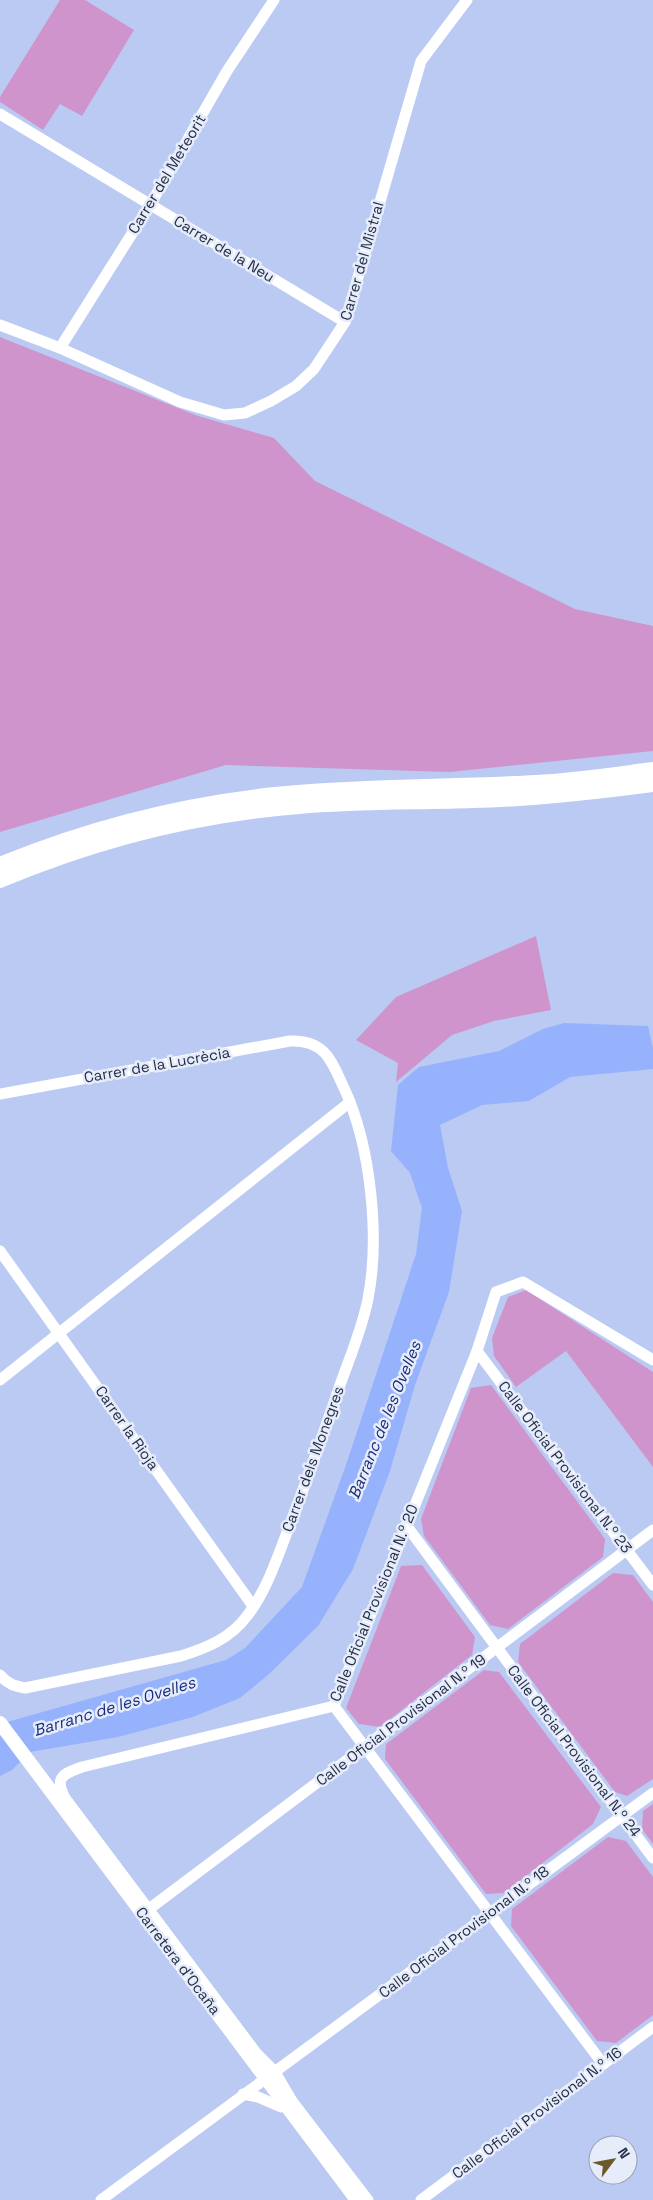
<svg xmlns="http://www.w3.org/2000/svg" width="653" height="2200" viewBox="0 0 653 2200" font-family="'Space Grotesk',sans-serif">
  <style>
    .green { fill: #d094cd }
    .water { fill: #96b2fc }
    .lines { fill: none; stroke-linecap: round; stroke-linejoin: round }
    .minor { stroke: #fff; stroke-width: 11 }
    .major { stroke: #fff; stroke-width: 14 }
    .highway { stroke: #fff; stroke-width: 16 }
    .labels { text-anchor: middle; stroke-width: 5; stroke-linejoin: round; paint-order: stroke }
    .street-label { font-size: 15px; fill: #242e48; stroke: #e6ecf9 }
    .water-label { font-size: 16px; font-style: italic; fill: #192b7e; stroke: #e6ecf9 }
  </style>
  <rect width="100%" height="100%" fill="#bacaf3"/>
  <g class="green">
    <polygon points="60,0 85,0 134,30 82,116 60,104 43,130 0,102 0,97"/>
    <polygon points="0,337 198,416 274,438 315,481 575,609 653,626 653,751 450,772 226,765 0,832"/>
    <polygon points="536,936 551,1010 494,1021 452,1035 396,1082 398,1063 356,1040 396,997"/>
    <polygon points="526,1290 653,1372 653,1467 566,1351 516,1387 494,1356 492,1338 508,1297"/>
    <polygon points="491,1385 605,1539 603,1557 508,1629 490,1625 424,1536 421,1519 471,1388"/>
    <polygon points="422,1565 475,1637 472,1655 380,1727 359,1724 346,1708 401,1566"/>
    <polygon points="613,1573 633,1575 653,1602 653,1779 627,1796 615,1792 518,1662 520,1644"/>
    <polygon points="484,1670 499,1672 601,1807 593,1824 504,1893 486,1894 385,1759 386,1744"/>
    <polygon points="653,1804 653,1844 642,1829 643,1811"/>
    <polygon points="608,1837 626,1841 653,1877 653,2015 616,2043 597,2041 511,1926 512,1909"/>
  </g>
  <polygon class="water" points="564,1023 648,1026 653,1048 653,1069 570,1077 529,1101 482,1105 440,1125 448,1168 462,1211 449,1292 415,1385 390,1471 353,1569 318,1626 268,1675 240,1698 193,1717 118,1737 30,1752 12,1770 0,1776 0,1724 226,1660 245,1648 302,1587 347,1462 416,1254 422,1208 410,1173 391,1151 398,1085 419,1067 499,1051 543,1029"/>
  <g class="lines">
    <g class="minor">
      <polyline points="0,114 345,322"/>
      <polyline points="0,325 60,348 180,402 224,415 245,413 271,401 296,386 314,369 345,322 421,61 467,0"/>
      <polyline points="60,348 150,205 227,71 274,0"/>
      <path d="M0 1094 290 1041C325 1040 331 1060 344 1088 371 1146 380 1237 368 1299 362 1329 350 1357 340 1385 326 1426 312 1466 297 1506 283 1540 270 1587 247 1616 230 1639 206 1648 181 1656L25 1688C15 1686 7 1684 0 1675"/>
      <polyline points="0,1251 253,1606"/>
      <polyline points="477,1351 653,1585"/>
      <polyline points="0,1380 350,1102"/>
      <polyline points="406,1525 653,1858"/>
      <polyline points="334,1706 603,2064"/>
      <polyline points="149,1909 653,1530"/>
      <polyline points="243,2094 258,2097 281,2107"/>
      <polyline points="101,2200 653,1793"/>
      <path d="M368 2200 292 2101 275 2072 257 2054 65 1798C54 1777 63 1774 82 1767L334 1706 477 1351 496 1292 523 1282 653 1360"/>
      <polyline points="421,2200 653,2027"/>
    </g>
    <polyline class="major" points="0,1723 357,2200"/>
    <g class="highway">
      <path d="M0 865C87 829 181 805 275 795 362 786 449 788 536 783 575 781 614 775 653 770"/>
      <path d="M0 880C95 840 197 814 299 806 357 801 415 802 473 800 533 799 593 792 653 784"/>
    </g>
  </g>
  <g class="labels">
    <g class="street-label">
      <text transform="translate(167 174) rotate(-59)" y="5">Carrer del Meteorit</text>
      <text transform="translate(224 249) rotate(31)" y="5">Carrer de la Neu</text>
      <text transform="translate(362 261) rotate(-74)" y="5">Carrer del Mistral</text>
      <text transform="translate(157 1065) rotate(-10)" y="5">Carrer de la Lucrècia</text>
      <text transform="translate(127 1428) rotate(55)" y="5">Carrer la Rioja</text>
      <text transform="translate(313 1459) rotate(-70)" y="5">Carrer dels Monegres</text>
      <text transform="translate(565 1467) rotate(53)" y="5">Calle Oficial Provisional N.º 23</text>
      <text transform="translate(374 1603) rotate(-68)" y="5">Calle Oficial Provisional N.º 20</text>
      <text transform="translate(401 1720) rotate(-37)" y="5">Calle Oficial Provisional N.º 19</text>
      <text transform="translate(574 1751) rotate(53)" y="5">Calle Oficial Provisional N.º 24</text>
      <text transform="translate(464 1932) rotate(-37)" y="5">Calle Oficial Provisional N.º 18</text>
      <text transform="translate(178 1961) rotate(53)" y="5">Carretera d'Ocaña</text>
      <text transform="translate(537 2113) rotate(-37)" y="5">Calle Oficial Provisional N.º 16</text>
    </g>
    <g class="water-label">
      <text transform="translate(384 1420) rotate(-68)" y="6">Barranc de les Ovelles</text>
      <text transform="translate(114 1706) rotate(-17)" y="6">Barranc de les Ovelles</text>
    </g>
  </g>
  <g transform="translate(613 2160) rotate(58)"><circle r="24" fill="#e6ecf9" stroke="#98a0b2"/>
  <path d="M0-4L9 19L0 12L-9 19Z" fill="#6d5928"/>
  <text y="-8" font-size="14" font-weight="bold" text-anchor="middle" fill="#242e48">N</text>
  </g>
</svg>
